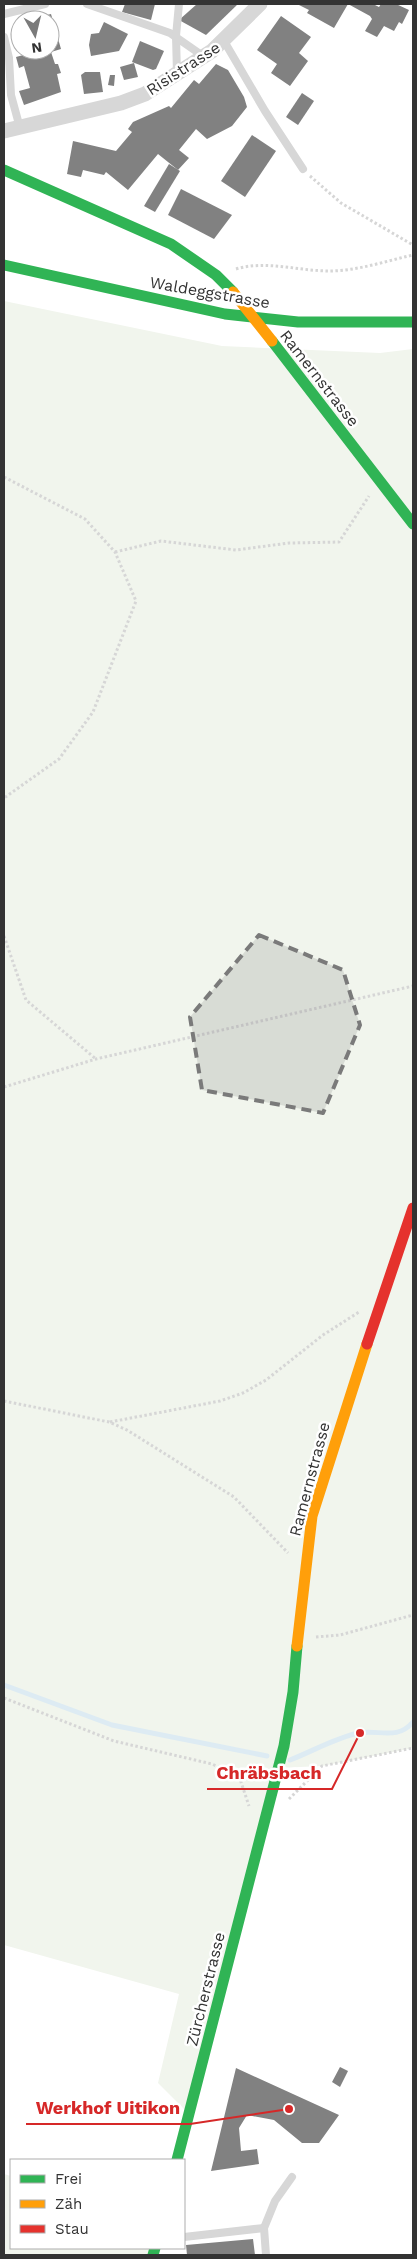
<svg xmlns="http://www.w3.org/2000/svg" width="417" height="2259" viewBox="0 0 417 2259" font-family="'Work Sans',sans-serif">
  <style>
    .green { fill: #f1f5ed }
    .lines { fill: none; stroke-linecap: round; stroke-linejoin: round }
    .stream { stroke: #ddebf3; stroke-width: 5 }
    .building { fill: #818181 }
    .path { stroke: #d6d6d6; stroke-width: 3; stroke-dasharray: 2.5 2.5; stroke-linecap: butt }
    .lane { stroke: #d7d7d7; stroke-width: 8 }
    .street { stroke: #d7d7d7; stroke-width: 15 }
    .fast { stroke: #30b455; stroke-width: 11 }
    .slow { stroke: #ff9f0a; stroke-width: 11 }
    .jam { stroke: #e5322d; stroke-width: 11 }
    .slow-bridge { stroke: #ff9f0a; stroke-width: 11 }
    .marked { fill: #7a7a7a; fill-opacity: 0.2; stroke: #7a7a7a; stroke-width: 4; stroke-dasharray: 10 6; stroke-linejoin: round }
    .labels { text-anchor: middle; stroke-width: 5; stroke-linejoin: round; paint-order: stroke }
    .street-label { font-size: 16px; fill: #333; stroke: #fff }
    .leader { fill: none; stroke: #d62828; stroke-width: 2 }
    .callout-dot { fill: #d62828; stroke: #fff; stroke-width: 2 }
    .callout-label { font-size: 18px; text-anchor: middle; font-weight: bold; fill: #d62828; stroke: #fff; stroke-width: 5; stroke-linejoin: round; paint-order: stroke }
  </style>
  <rect width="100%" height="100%" fill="#fff"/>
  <g class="green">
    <polygon points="4,301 222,346 380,353 413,349 413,1748 322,1766 278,1768 189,2114 158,2083 179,1994 4,1945"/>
    <polygon points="4,2174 11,2176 11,2248 155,2248 153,2255 4,2255"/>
  </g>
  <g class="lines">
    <g class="stream">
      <polyline points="4,1685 112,1725 267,1756"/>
      <path d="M290 1760C311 1752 337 1737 359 1733 378 1729 397 1741 413 1722"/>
    </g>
  </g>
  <g class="building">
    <polygon points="125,4 155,4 151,20 122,12"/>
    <polygon points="197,4 238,4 206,35 179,20"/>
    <polygon points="297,4 373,4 379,7 381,4 396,4 409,10 402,24 399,22 394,31 384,26 377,37 365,31 372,19 370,16 348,4 334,28 307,13 309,10"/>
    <polygon points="51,14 61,49 51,52 55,64 58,64 61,73 57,74 61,92 24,105 19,91 30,88 24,66 19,68 16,57 27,54 26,50 50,50 50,20 31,19"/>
    <polygon points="281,16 311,37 299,53 308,61 290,86 271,73 277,64 257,50"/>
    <polygon points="104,22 128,34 119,51 91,56 89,45 91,34 99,33"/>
    <polygon points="140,41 164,51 156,69 153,70 132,62"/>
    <polygon points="134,63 138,77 124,80 120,67"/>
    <polygon points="216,64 228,70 244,97 247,107 232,126 207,139 196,129 179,150 189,158 178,170 158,154 128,190 106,172 104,175 83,170 81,177 67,174 73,141 116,151 132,132 128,129 133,122 169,106 171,108 194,80 199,84"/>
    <polygon points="85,72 100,72 103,92 84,94 81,75"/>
    <polygon points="110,75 115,75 114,86 108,85"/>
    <polygon points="302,93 314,101 298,125 286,117"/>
    <polygon points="252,135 276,151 245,197 221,181"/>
    <polygon points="169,164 180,171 155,212 144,206"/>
    <polygon points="181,189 232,215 214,239 168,215"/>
    <polygon points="340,2067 348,2071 340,2087 332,2082"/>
    <polygon points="236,2068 339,2115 319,2143 302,2143 274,2120 247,2115 239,2128 241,2151 257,2149 259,2164 211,2171"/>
    <polygon points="253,2239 255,2255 187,2255 186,2245"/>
  </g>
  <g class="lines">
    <g class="path">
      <polyline points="310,176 341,203 413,245"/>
      <path d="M236 269C265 260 299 271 329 271 357 271 386 261 413 255"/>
      <polyline points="4,477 85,519 115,552 136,601 93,712 59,759 4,798"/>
      <polyline points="115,552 161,541 236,550 289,543 339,542 369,496"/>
      <polyline points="4,936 26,1000 96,1059"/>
      <polyline points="4,1087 96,1059 413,986"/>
      <polyline points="4,1401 109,1422 127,1430 234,1497 288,1553"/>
      <polyline points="110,1422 220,1401 243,1393 266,1380 323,1335 359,1312"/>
      <polyline points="316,1637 340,1635 413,1615"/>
      <polyline points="4,1698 114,1741 212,1764 239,1776 260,1774"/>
      <polyline points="239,1776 249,1806"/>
      <polyline points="289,1799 322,1766 413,1748"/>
    </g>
    <g class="lane">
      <polyline points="87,4 170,33 203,56"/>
      <polyline points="4,14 45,4"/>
      <polyline points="4,37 9,58 11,95 20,128"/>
      <polyline points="224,41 265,111 303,169"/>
      <polyline points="177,74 176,36 179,4"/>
      <polyline points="184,2237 264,2228"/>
      <polyline points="266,2255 264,2228 275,2201 292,2177"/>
    </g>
    <polyline class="street" points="4,131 121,103 145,94 212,51 260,4"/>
    <g class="fast">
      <polyline points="4,170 171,244 216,275 233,292"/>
      <polyline points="4,265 225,314 298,322 413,322"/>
      <polyline points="272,341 413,524"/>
      <polyline points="177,2160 284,1746 293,1692 297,1646"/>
      <polyline points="153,2255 155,2248"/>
    </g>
    <polyline class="slow" points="297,1646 312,1516 367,1344"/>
    <polyline class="jam" points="367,1344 413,1208"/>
    <polyline class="slow-bridge" points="233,292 272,341"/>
  </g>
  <path class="marked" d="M259 935 343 970 360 1025 323 1113 202 1090 190 1017Z"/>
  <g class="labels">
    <g class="street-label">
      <text transform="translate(183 68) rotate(-33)" y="6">Risistrasse</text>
      <text transform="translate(210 292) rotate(10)" y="6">Waldeggstrasse</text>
      <text transform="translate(320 378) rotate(52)" y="6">Ramernstrasse</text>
      <text transform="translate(309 1479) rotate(-75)" y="6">Ramernstrasse</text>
      <text transform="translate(205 1989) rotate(-76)" y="6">Zürcherstrasse</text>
    </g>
  </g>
  <path class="leader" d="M360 1733L332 1789H207M289 2109L190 2124H26"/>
  <g class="callout-dot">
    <circle cx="360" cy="1733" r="5"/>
    <circle cx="289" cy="2109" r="5"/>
  </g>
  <g class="callout-label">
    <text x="269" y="1779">Chräbsbach</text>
    <text x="108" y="2114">Werkhof Uitikon</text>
  </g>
  <rect width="417" height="2259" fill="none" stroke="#333333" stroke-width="10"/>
  <rect x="10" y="2159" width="175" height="90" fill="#ffffff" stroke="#adadad"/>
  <rect x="20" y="2175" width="25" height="8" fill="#30b455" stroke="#adadad"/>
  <text x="55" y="2184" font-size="15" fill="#333333">Frei</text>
  <rect x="20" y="2200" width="25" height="8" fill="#ff9f0a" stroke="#adadad"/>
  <text x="55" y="2209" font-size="15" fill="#333333">Zäh</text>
  <rect x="20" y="2225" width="25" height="8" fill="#e5322d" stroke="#adadad"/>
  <text x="55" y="2234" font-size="15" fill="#333333">Stau</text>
  <g transform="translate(35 35) rotate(172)"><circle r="24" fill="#ffffff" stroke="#adadad"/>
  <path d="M0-4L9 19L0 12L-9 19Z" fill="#7a7a7a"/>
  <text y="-8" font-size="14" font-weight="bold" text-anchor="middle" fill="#333333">N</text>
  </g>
</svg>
